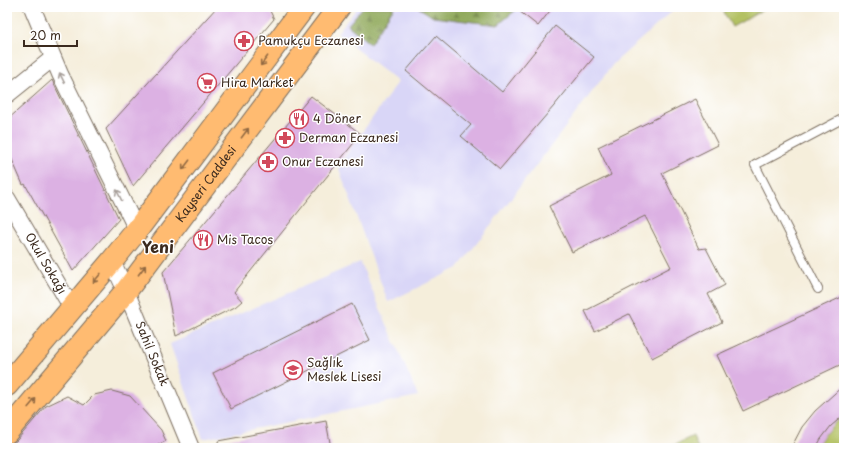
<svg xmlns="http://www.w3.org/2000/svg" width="851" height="455" viewBox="0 0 851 455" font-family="'Playpen Sans',sans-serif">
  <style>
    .built { fill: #d9d6f7 }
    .forest { fill: url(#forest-firs); stroke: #64683c }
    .pitch { fill: #b3c163; stroke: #777640 }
    .building { fill: #dcb1e3 }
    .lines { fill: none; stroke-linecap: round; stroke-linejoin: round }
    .service-casing { stroke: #7c6f60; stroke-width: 10 }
    .minor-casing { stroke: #7c6f60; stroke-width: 18 }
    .primary-casing { stroke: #7c6f60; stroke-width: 24 }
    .service { stroke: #fff; stroke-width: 8 }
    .minor { stroke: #fff; stroke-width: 16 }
    .primary { stroke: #ffbb71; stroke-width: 22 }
    .oneway { stroke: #936b43 }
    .oneway2 { stroke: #a79f9a }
    .labels { text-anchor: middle; stroke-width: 3; stroke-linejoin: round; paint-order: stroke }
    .poi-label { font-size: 12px; fill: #3b2a1e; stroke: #fff; text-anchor: start }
    .street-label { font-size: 12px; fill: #3b2a1e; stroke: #fff }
    .district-label { font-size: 16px; font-weight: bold; fill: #3b2a1e; stroke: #fff }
  </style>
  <defs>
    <pattern id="forest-firs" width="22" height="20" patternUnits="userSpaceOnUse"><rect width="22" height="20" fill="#8ea759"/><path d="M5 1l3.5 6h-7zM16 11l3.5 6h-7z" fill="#758849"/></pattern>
  </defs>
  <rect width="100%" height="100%" fill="#fff"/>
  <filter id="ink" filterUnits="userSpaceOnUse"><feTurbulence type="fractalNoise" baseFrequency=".025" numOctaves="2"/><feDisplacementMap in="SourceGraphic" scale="8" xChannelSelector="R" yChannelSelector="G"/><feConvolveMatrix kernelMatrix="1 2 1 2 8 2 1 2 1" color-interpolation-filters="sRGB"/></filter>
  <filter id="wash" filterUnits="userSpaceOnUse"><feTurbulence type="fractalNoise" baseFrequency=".012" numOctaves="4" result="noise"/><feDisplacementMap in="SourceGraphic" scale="16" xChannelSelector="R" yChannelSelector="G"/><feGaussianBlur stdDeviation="0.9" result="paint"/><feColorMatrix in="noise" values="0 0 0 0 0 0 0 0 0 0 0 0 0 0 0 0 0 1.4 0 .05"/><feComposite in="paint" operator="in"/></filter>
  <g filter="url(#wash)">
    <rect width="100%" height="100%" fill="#f5eedb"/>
    <g class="built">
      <polygon points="358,7 677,7 614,63 458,268 388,302 338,166 398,82 337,33"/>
      <polygon points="360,262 418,396 203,439 170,344"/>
    </g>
    <g class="forest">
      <polygon points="363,7 394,7 370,44 348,25"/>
      <polygon points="418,7 514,7 517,9 498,25 433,17"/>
    </g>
    <g class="pitch">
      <polygon points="721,7 768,7 732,27"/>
      <path d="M844 415V448H816C824 434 832 425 844 415Z"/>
      <polygon points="693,436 698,448 668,448"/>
    </g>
    <g id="blocks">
      <g class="building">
        <polygon points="217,7 268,7 274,19 133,186 106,129"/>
        <polygon points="514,7 553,7 538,26"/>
        <polygon points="555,26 594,57 554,106 500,169 461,136 471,125 406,71 436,36 502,92"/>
        <polygon points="52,80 119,219 73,271 25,184 23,185 7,148 7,120"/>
        <polygon points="311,96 361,134 234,292 242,301 235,307 176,336 163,272"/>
        <polygon points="695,99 718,145 662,173 699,249 706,248 725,285 708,294 722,322 652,358 629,314 595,331 585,311 671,267 645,216 572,252 549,206 611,175 598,147"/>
        <polygon points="844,296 844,363 743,411 717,355"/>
        <polygon points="352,304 370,340 231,409 213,373"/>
        <polygon points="844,385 844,415 831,426 821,439 816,448 791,448 802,427 815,411"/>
        <polygon points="112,391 130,396 161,430 166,441 152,448 8,448 12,444 17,440 46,406 67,396 84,405 94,395"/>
        <polygon points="326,421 331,448 219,448 218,441"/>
      </g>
    </g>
  </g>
  <g filter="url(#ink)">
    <use href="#blocks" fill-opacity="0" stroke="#7c6f60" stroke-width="1"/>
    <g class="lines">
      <g class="service-casing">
        <polyline id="service" points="818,289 755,165 844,118"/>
      </g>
      <g class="minor-casing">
        <g id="minor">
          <polyline points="32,7 60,74 137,230"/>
          <polyline points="7,95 53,58"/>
          <path id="s1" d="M7 198 72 308"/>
          <path id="s2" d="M112 261 126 291 191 448"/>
        </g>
      </g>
      <g class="primary-casing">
        <g id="primary">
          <polyline points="7,385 112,261 137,230 304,7"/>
          <path id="s3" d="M7 432 126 291 339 7"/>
        </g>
      </g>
      <use href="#service" class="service"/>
      <use href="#minor" class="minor"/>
      <use href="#primary" class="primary"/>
    </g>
    <defs><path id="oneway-shaft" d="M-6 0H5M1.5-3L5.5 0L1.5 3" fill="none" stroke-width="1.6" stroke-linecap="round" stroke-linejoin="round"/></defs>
    <g class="oneway">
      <use href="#oneway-shaft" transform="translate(264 61) rotate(127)"/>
      <use href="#oneway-shaft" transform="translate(245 133) rotate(-53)"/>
      <use href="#oneway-shaft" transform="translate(186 165) rotate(127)"/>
      <use href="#oneway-shaft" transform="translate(142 270) rotate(-53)"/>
      <use href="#oneway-shaft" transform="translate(97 278) rotate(130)"/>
      <use href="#oneway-shaft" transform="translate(32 403) rotate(-50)"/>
    </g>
    <g class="oneway2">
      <use href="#oneway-shaft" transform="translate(62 78) rotate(-116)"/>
      <use href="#oneway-shaft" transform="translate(119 195) rotate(-116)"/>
    </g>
  </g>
  <defs>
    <g id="pharmacy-ring" transform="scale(1)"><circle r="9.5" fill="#fff" stroke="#d1495b" stroke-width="1.5"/><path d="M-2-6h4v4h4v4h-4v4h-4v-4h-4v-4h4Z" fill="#d1495b"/></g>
    <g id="supermarket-ring" transform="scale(1)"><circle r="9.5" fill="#fff" stroke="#d1495b" stroke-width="1.5"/><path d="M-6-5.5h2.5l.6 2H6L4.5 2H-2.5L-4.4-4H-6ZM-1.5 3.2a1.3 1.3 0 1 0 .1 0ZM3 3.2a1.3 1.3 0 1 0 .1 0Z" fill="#d1495b"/></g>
    <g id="restaurant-ring" transform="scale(1)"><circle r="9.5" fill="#fff" stroke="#d1495b" stroke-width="1.5"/><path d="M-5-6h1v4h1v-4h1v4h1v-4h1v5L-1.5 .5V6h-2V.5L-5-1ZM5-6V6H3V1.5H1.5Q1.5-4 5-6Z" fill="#d1495b"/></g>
    <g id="school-ring" transform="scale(1)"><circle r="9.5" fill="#fff" stroke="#d1495b" stroke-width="1.5"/><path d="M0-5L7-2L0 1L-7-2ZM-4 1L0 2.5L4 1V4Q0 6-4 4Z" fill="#d1495b"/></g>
  </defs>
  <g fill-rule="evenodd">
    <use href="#pharmacy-ring" x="244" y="41"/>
    <use href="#supermarket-ring" x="207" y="83"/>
    <use href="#restaurant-ring" x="299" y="119"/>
    <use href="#pharmacy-ring" x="285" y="138"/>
    <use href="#pharmacy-ring" x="268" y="162"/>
    <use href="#restaurant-ring" x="203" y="240"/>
    <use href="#school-ring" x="293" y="370"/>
  </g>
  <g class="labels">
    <g class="poi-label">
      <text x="258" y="45">Pamukçu Eczanesi</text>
      <text x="221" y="87">Hira Market</text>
      <text x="313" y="123">4 Döner</text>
      <text x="299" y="142">Derman Eczanesi</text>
      <text x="282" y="166">Onur Eczanesi</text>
      <text x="217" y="244">Mis Tacos</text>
      <text x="307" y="367">Sağlık<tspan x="307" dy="14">Meslek Lisesi</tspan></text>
    </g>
    <g class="street-label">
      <text dy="4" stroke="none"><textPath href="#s3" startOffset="318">Kayseri Caddesi</textPath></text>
      <text dy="4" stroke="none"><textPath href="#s1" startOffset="76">Okul Sokağı</textPath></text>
      <text dy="4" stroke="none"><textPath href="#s2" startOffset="101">Sahil Sokak</textPath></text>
    </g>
    <g class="district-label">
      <text x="158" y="253">Yeni</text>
    </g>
  </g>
  <rect width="851" height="455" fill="none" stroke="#fff" stroke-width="24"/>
  <path d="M24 40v6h53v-6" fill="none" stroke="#3b2a1e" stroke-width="2"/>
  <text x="30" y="40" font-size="12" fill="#3b2a1e" stroke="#ffffff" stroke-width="3" paint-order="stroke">20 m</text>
</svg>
